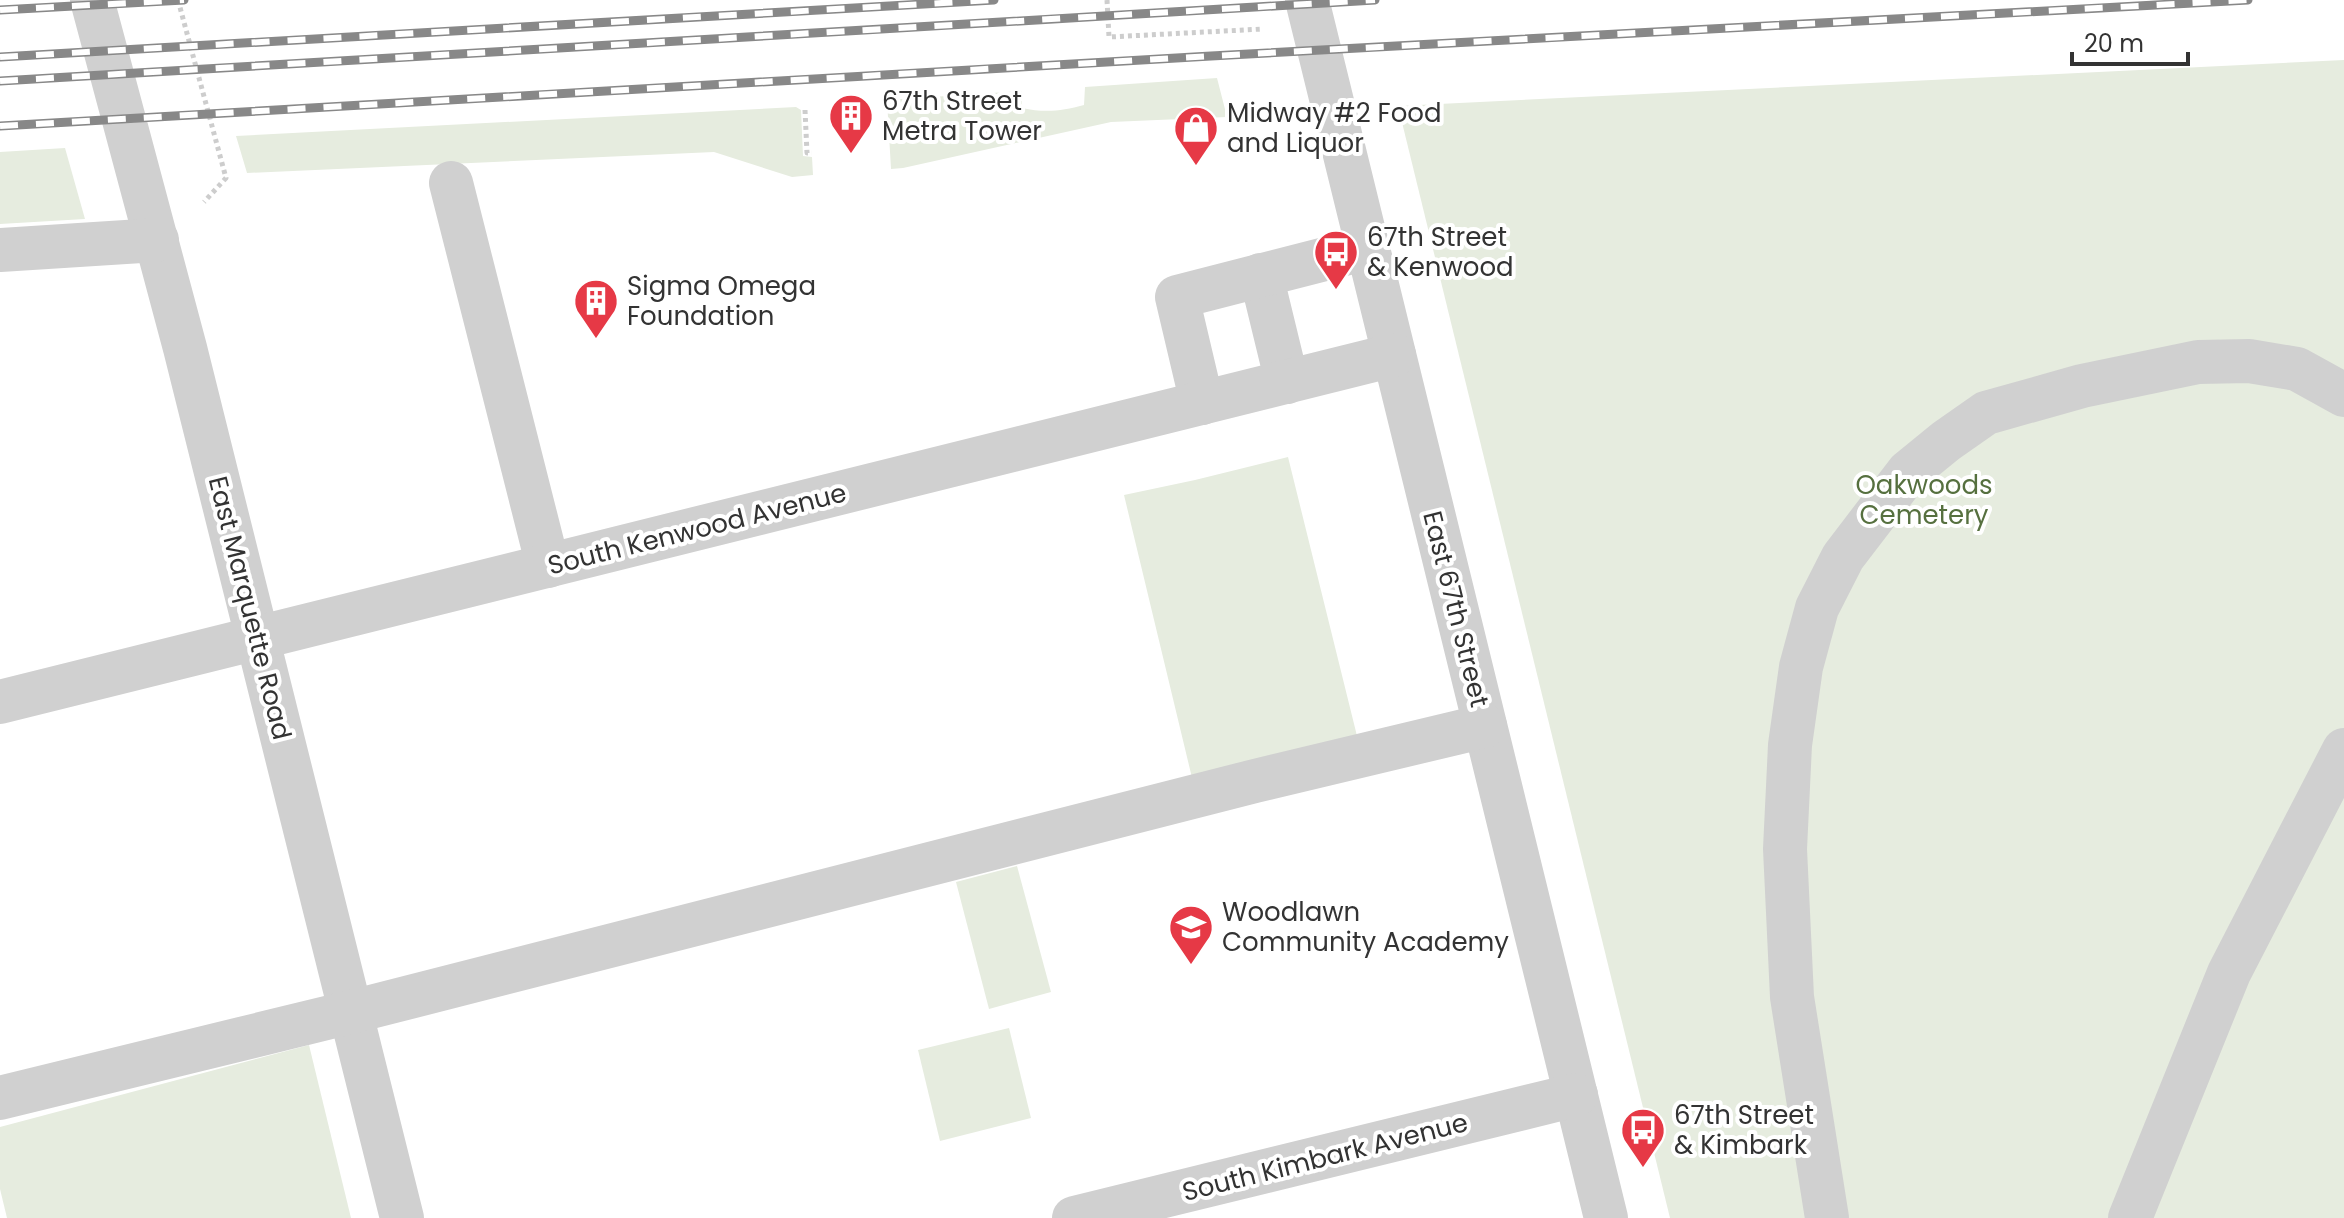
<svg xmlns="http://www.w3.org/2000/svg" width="2344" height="1218" viewBox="0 0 2344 1218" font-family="Poppins,sans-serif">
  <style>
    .green { fill: #e6ecdf }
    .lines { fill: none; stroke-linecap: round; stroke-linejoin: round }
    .path { stroke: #cdcdcd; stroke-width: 5; stroke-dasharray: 4 4; stroke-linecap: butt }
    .minor { stroke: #d0d0d0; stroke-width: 44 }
    .rail-casing { stroke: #888; stroke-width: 9 }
    .rail { stroke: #fff; stroke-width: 6; stroke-dasharray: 18; stroke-linecap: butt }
    .labels { text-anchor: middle; stroke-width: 8; stroke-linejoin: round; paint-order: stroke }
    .poi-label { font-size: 26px; fill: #333; stroke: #fff; text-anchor: start }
    .park-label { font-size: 26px; fill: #56703f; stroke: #fff }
    .street-label { font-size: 26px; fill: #333; stroke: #fff }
  </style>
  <rect width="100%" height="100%" fill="#fff"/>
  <g class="green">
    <polygon points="2344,60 2344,1218 1670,1218 1398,106"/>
    <path d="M1217 78 1227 117 1111 122 903 168 891 169 887 100 1022 91V108C1045 113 1062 111 1084 105L1085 87Z"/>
    <polygon points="796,107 801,110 803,156 812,157 813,175 792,177 714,152 247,173 236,136"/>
    <polygon points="65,148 85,219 0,224 0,152"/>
    <polygon points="1288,457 1359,744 1193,782 1124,495 1195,480"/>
    <polygon points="1017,866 1051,992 989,1009 956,882"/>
    <polygon points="1009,1028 1031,1118 940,1141 918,1050"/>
    <polygon points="309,1045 351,1218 7,1218 0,1189 0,1127"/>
  </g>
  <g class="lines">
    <g class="path">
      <polyline points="178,0 226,178 204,202"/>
      <polyline points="1107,0 1109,37 1263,29"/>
      <polyline points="805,110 807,153 812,153"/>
    </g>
    <g class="minor">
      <polyline points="92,0 185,348 402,1218"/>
      <polyline points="1307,0 1606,1218"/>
      <polyline points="451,183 548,566"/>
      <polyline points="0,250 157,240"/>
      <polyline points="1261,275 1287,382"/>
      <polyline points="1202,403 1177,297 1368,248"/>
      <polyline points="0,702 1394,355"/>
      <polyline points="0,1098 351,1012 1255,781 1485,726"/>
      <polyline points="1074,1218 1576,1095"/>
      <polyline points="1827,1218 1792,997 1785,849 1790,745 1801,667 1817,608 1843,557 1908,472 1946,441 1986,413 2082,386 2198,362 2249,361 2297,369 2344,395"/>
      <polyline points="2130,1218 2229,973 2344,750"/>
    </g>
    <g class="rail-casing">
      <g id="rail">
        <polyline points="0,10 184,0"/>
        <polyline points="0,57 994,0"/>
        <polyline points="0,81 1375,0"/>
        <polyline points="0,126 1211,56 2248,0"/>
      </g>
    </g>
    <use href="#rail" class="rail"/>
  </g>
  <defs>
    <g id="building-pin" transform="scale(2.3)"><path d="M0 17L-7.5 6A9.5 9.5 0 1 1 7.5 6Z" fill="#e63946" stroke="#fff"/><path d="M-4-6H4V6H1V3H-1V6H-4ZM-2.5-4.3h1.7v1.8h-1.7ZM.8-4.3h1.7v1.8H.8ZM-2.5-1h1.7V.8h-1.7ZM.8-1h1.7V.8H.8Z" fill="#fff"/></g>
    <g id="shop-pin" transform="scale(2.3)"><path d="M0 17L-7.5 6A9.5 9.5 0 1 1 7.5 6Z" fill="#e63946" stroke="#fff"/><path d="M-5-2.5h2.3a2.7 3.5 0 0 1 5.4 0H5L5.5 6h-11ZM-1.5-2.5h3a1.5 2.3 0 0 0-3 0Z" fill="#fff"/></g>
    <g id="bus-pin" transform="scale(2.3)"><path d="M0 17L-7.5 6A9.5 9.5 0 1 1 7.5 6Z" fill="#e63946" stroke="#fff"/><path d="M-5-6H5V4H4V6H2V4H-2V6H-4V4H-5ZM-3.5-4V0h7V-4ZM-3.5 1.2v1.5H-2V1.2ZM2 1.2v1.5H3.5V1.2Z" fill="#fff"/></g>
    <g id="school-pin" transform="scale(2.3)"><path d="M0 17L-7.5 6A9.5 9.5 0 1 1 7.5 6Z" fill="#e63946" stroke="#fff"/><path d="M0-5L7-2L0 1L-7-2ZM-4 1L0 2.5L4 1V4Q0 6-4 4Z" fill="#fff"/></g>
  </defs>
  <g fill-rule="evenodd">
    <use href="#building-pin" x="851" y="116"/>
    <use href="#shop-pin" x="1196" y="128"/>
    <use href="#bus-pin" x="1336" y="252"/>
    <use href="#building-pin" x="596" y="301"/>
    <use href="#school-pin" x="1191" y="927"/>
    <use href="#bus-pin" x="1643" y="1130"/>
  </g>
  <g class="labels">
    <g class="poi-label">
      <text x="882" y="110">67th Street<tspan x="882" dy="30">Metra Tower</tspan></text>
      <text x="1227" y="122">Midway #2 Food<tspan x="1227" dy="30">and Liquor</tspan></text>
      <text x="1367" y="246">67th Street<tspan x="1367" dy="30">&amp; Kenwood</tspan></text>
      <text x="627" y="295">Sigma Omega<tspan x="627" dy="30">Foundation</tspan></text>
      <text x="1222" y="921">Woodlawn<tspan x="1222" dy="30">Community Academy</tspan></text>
      <text x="1674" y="1124">67th Street<tspan x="1674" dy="30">&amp; Kimbark</tspan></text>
    </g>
    <g class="park-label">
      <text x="1924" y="494">Oakwoods<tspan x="1924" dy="30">Cemetery</tspan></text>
    </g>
    <g class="street-label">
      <text transform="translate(697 529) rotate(-14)" y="9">South Kenwood Avenue</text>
      <text transform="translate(250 608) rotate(76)" y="9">East Marquette Road</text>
      <text transform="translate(1456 609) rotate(76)" y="9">East 67th Street</text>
      <text transform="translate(1325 1157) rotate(-14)" y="9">South Kimbark Avenue</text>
    </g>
  </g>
  <path d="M2072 52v12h116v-12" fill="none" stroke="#333333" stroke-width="4"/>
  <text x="2084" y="52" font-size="24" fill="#333333" stroke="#ffffff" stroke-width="6" paint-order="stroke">20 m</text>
</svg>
